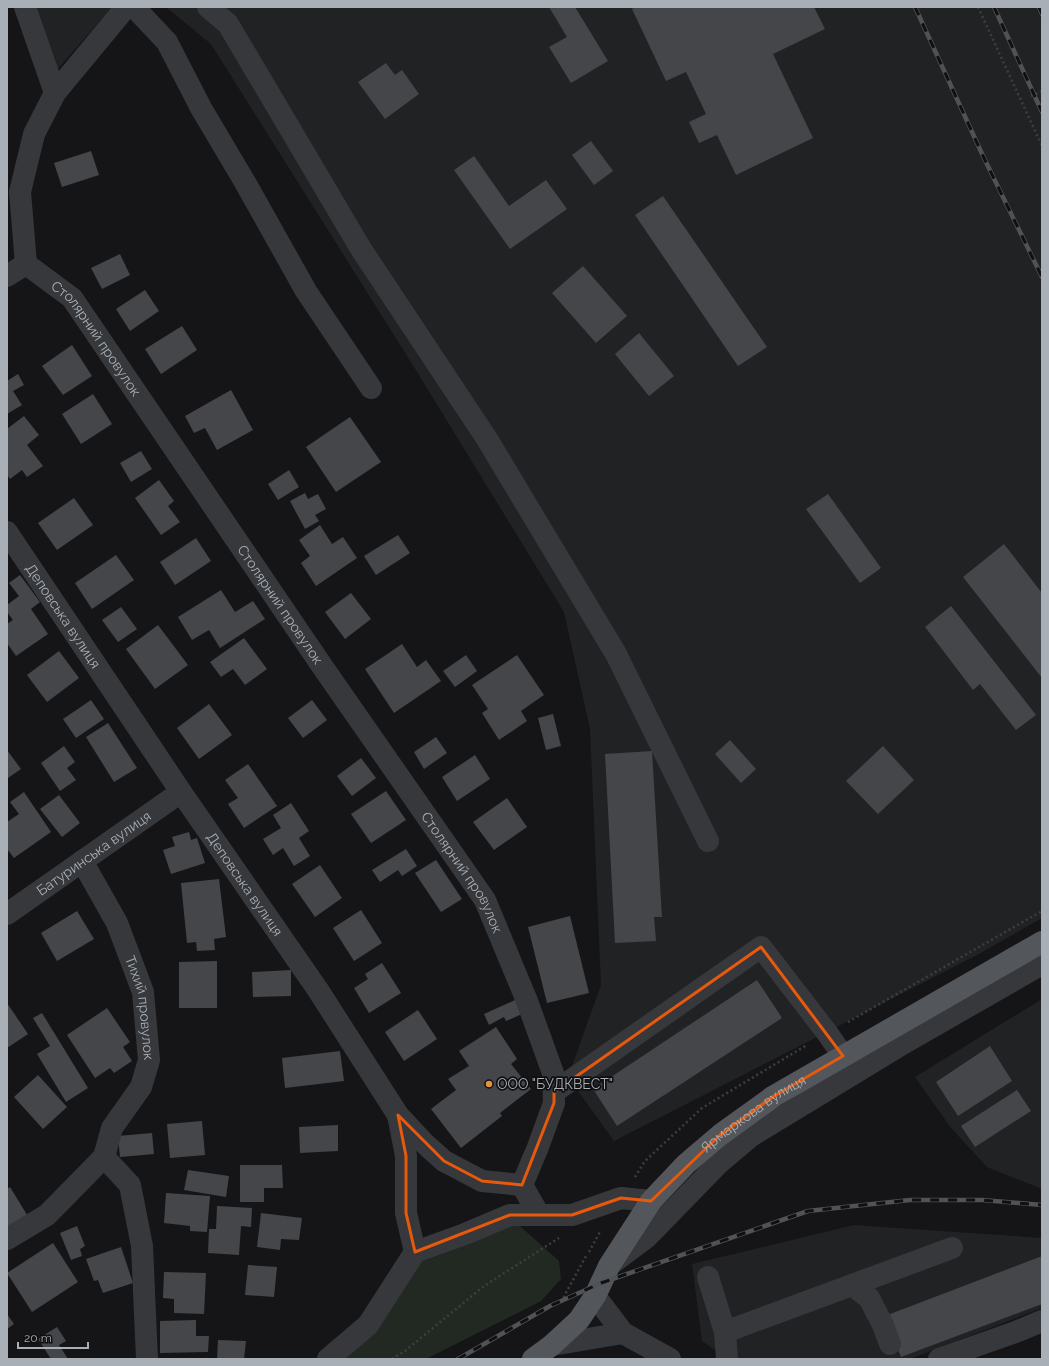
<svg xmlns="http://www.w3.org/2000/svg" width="1049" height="1366" viewBox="0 0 1049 1366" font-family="Raleway,sans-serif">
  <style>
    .built { fill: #212224 }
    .green { fill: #222922 }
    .building { fill: #44464a }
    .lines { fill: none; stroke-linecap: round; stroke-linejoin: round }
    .path { stroke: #3c3f42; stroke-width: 2.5; stroke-dasharray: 2 3; stroke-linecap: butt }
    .minor { stroke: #36383c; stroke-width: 22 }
    .major { stroke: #53565a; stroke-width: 22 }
    .rail-casing { stroke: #505256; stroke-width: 4.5 }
    .rail { stroke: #101012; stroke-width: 3; stroke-dasharray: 9; stroke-linecap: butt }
    .marked { fill: none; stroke: #e8590c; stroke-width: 3; stroke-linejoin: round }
    .poi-dot { fill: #e5923f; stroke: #101012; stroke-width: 1.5 }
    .labels { text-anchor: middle; stroke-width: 3.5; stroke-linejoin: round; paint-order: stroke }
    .street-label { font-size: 14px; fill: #a8afb6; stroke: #101012 }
    .poi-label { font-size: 14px; fill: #a8afb6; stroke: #101012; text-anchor: start }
  </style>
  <rect width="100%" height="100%" fill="#151517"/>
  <g class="built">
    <polygon points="33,7 112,7 55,72"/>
    <polygon points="166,7 1042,7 1042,918 979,954 614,1141 568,1077 601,985 590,729 564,612 414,367 211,44"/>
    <polygon points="1042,999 1042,1189 987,1167 951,1128 915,1077"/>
    <polygon points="854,1225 1042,1238 1042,1308 910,1359 728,1359 702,1341 692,1264"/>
  </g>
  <polygon class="green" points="512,1219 559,1261 561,1279 541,1301 426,1359 335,1359 421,1254"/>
  <g class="building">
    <polygon points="549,7 575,7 608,61 571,83 549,47 567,37"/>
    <polygon points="635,7 814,7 825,29 773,54 813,138 736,175 717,135 699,143 689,122 706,114 686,72 666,81 632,9"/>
    <polygon points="386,63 395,75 402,70 419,94 385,119 358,82"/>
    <polygon points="591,141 613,171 594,185 572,155"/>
    <polygon points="91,151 99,175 62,187 54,163"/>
    <polygon points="474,156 509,206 546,180 567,209 510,249 454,170"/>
    <polygon points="663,196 767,347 738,366 635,215"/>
    <polygon points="120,254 130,275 102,289 91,268"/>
    <polygon points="583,266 627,316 596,343 552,293"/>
    <polygon points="145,290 159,311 130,331 116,309"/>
    <polygon points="182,326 197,350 161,374 145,349"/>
    <polygon points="639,333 674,376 649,396 615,354"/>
    <polygon points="72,345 92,376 63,395 42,366"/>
    <polygon points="18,374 24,385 13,391 22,405 7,414 7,381"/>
    <polygon points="231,390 253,430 217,450 205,428 194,433 185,416"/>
    <polygon points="93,394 112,424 81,444 62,414"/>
    <polygon points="24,416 39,435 27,445 43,466 27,477 22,470 10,479 7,475 7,429"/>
    <polygon points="350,417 381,462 336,492 306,447"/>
    <polygon points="141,451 152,469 131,482 120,463"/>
    <polygon points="289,470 299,487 278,500 268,484"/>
    <polygon points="159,480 174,501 168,506 180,522 161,535 135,498"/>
    <polygon points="305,493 308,499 318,494 326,509 315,515 319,521 305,529 290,501"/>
    <polygon points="828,494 881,568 860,583 806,509"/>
    <polygon points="74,498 93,525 57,550 38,523"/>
    <polygon points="320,525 332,544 343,537 357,558 316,586 301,563 310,556 299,540"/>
    <polygon points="398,535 410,553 376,575 364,556"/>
    <polygon points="196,538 211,561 175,585 160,562"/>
    <polygon points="1004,544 1042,593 1042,678 963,577"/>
    <polygon points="116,555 134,580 92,609 75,583"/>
    <polygon points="20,575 40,602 31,609 48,634 16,656 7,643 7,624 13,620 7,612 7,605 19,596 9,583"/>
    <polygon points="221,590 235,612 253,601 265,619 220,648 209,630 192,640 178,617"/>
    <polygon points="351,593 371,619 345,639 325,612"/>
    <polygon points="951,606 1036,715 1016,730 980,684 973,690 925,627"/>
    <polygon points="121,607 137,629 118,642 102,620"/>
    <polygon points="158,625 188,665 155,689 126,649"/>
    <polygon points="244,638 267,669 245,685 233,669 221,677 210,662"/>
    <polygon points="402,644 417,667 426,660 441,681 394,713 365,669"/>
    <polygon points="59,651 79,678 47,702 27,675"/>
    <polygon points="466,655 477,671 455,687 443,671"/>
    <polygon points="517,655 544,695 521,711 527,721 499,740 482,713 488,709 472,685"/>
    <polygon points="91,700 104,719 76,738 63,719"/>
    <polygon points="312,700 327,720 303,738 288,718"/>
    <polygon points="209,704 232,735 199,759 177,728"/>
    <polygon points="553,714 561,746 546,750 538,718"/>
    <polygon points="108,723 137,768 114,782 86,737"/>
    <polygon points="436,737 447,753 424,769 414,752"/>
    <polygon points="730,740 756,769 741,783 715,754"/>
    <polygon points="64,746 75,762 67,768 76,780 60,791 41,763"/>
    <polygon points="883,746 914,780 878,814 846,781"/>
    <polygon points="7,750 21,769 8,778 7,777"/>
    <polygon points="652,751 662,917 654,917 656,941 615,943 605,754"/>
    <polygon points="475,755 490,779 457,801 442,777"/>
    <polygon points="361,758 376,778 352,796 337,776"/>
    <polygon points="248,764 277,806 244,828 228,804 238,798 225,780"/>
    <polygon points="386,791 406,820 371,843 351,814"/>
    <polygon points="24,792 51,832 14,858 7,849 7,822 19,814 10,802"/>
    <polygon points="59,795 80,823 62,837 40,809"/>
    <polygon points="507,798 527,827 494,850 473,822"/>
    <polygon points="291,803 309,831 299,838 310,856 294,866 283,848 273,855 263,839 281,828 273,815"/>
    <polygon points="189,832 191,840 197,838 205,863 171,874 163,850 175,846 172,837"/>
    <polygon points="406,849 417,866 402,876 398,870 380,882 372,870"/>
    <polygon points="436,860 462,899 441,912 415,873"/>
    <polygon points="320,865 342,898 315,917 292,884"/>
    <polygon points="219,879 226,937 214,939 215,950 197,951 196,942 187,943 181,883"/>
    <polygon points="361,910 382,943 354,961 333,928"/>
    <polygon points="77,911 94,939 57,961 41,933"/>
    <polygon points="570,916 589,993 547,1003 528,927"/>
    <polygon points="217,961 217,1008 179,1008 179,962"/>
    <polygon points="382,963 401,993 369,1013 354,988 368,979 365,974"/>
    <polygon points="291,970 291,996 253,997 252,972"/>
    <polygon points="757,980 782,1018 617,1126 593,1089"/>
    <polygon points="515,1000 522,1014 506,1021 504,1017 489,1025 484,1014"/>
    <polygon points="7,1003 28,1034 7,1048"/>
    <polygon points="107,1008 130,1042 123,1047 132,1061 114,1073 110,1068 95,1078 67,1035"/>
    <polygon points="418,1010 437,1039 404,1061 385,1032"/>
    <polygon points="42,1013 88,1088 66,1102 37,1054 50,1046 33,1018"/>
    <polygon points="496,1027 517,1059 511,1064 531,1089 500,1113 502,1116 461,1148 431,1109 456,1090 448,1079 469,1066 459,1051"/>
    <polygon points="990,1046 1012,1081 958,1116 936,1082"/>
    <polygon points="340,1051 344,1081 285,1088 282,1058"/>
    <polygon points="38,1075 67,1107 43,1129 14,1097"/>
    <polygon points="1017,1090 1031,1111 975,1147 961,1126"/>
    <polygon points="202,1121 205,1155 170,1158 167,1124"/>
    <polygon points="338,1125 338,1151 300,1153 299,1127"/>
    <polygon points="152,1133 154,1154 120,1157 118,1136"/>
    <polygon points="240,1165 282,1165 283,1188 264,1188 264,1202 240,1202"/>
    <polygon points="188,1170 229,1176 226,1197 184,1190"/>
    <polygon points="10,1187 29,1218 7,1232 7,1189"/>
    <polygon points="166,1193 210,1196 207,1232 190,1231 190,1226 164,1223"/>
    <polygon points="217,1206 252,1208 251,1227 241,1226 239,1255 208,1253 209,1229 216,1229"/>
    <polygon points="261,1213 302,1218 299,1240 281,1239 280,1250 257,1247"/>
    <polygon points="77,1226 85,1246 80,1249 82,1256 71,1260 60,1233"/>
    <polygon points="53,1243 78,1282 32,1312 7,1273"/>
    <polygon points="121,1247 133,1283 103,1293 98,1280 94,1281 86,1259"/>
    <polygon points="1042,1256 1042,1304 901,1357 885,1316"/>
    <polygon points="248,1265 277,1267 274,1297 245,1295"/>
    <polygon points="164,1272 206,1273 204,1314 174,1313 174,1299 163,1298"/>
    <polygon points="7,1314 14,1324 7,1329"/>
    <polygon points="196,1320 196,1336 209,1336 208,1352 160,1353 160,1321"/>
    <polygon points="57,1327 66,1341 59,1345 68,1359 51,1359 38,1339"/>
    <polygon points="218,1340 246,1341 244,1359 217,1359"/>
  </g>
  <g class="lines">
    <g class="path">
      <polyline points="978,7 1042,146"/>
      <polyline points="1031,96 1042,91"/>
      <polyline points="848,1022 1042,911"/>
      <polyline points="635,1177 645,1161 702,1108 807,1045"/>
      <polyline points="589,1252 601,1230"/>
      <polyline points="561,1302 586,1256"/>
      <polyline points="392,1359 405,1351 484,1286 559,1238"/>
    </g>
    <g class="minor">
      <path id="s1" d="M25 7 55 93 34 134 20 192 26 264 72 298 322 666 485 900 527 1001 553 1073 554 1103 538 1147 522 1185 539 1215"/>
      <polyline points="134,7 167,42 201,108 246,184 306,291 371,388"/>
      <polyline points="208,7 228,24 361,249 487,439 616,654 708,841"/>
      <polyline points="55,93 126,7"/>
      <polyline points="7,276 26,264"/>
      <path id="s2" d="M7 532 181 792 318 990 398 1115 424 1143 444 1161 482 1181 522 1185"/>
      <path id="s3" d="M82 861 117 923 143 992 149 1060 141 1087 112 1128 104 1157 130 1185 142 1246 147 1359"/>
      <path id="s4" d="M7 914 181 792"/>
      <polyline points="554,1092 761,947 828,1034 843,1056"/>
      <polyline points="7,1239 47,1215 104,1157"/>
      <polyline points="415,1252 465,1234 510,1215 572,1215 621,1198 651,1201"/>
      <polyline points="611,1264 646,1238 719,1163 751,1136 899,1046 1042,964"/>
      <polyline points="708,1277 725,1332 727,1359"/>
      <polyline points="852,1285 869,1298 883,1325 890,1344"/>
      <polyline points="595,1296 623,1333 670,1359"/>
      <polyline points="725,1332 952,1248"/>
      <polyline points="552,1345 623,1333"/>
      <polyline points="328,1359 368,1325 415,1252 406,1213 406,1156 398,1115"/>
      <polyline points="939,1359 1018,1331 1042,1321"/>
    </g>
    <path class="major" id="s5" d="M533 1359 552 1345 579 1320 595 1296 609 1266 651 1201 686 1164 720 1135 774 1096 1042 942"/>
    <g class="rail-casing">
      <g id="rail">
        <polyline points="915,7 983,156 1042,277"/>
        <polyline points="994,7 1042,112"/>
        <polyline points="1039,7 1042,14"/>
        <polyline points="458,1359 550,1306 601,1283 808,1211 910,1200 982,1200 1042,1205"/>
      </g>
    </g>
    <use href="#rail" class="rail"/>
  </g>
  <path class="marked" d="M761 947 843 1056 774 1096 720 1135 651 1201 621 1198 572 1215H510L415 1252 406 1213V1156L398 1115 444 1161 482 1181 522 1185 554 1103V1092Z"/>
  <circle class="poi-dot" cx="489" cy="1084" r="4"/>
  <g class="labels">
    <g class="street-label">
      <text dy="5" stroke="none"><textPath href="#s1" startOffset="373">Столярний провулок</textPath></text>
      <text dy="5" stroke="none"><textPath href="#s1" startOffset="697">Столярний провулок</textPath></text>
      <text dy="5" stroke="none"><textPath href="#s2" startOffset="101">Деповська вулиця</textPath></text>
      <text dy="5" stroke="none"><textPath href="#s4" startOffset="106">Батуринська вулиця</textPath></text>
      <text dy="5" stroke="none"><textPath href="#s1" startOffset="1021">Столярний провулок</textPath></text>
      <text dy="5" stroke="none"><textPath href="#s2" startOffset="425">Деповська вулиця</textPath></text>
      <text dy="5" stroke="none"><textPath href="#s3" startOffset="160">Тихий провулок</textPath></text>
      <text dy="5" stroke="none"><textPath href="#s5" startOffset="335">Ярмаркова вулиця</textPath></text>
    </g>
    <g class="poi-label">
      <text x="497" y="1089">ООО "БУДКВЕСТ"</text>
    </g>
  </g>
  <rect width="1049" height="1366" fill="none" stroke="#a8afb6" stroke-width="16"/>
  <path d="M18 1342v6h70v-6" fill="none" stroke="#a8afb6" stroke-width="2"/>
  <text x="24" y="1342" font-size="12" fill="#a8afb6" stroke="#101012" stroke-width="3" paint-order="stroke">20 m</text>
</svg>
